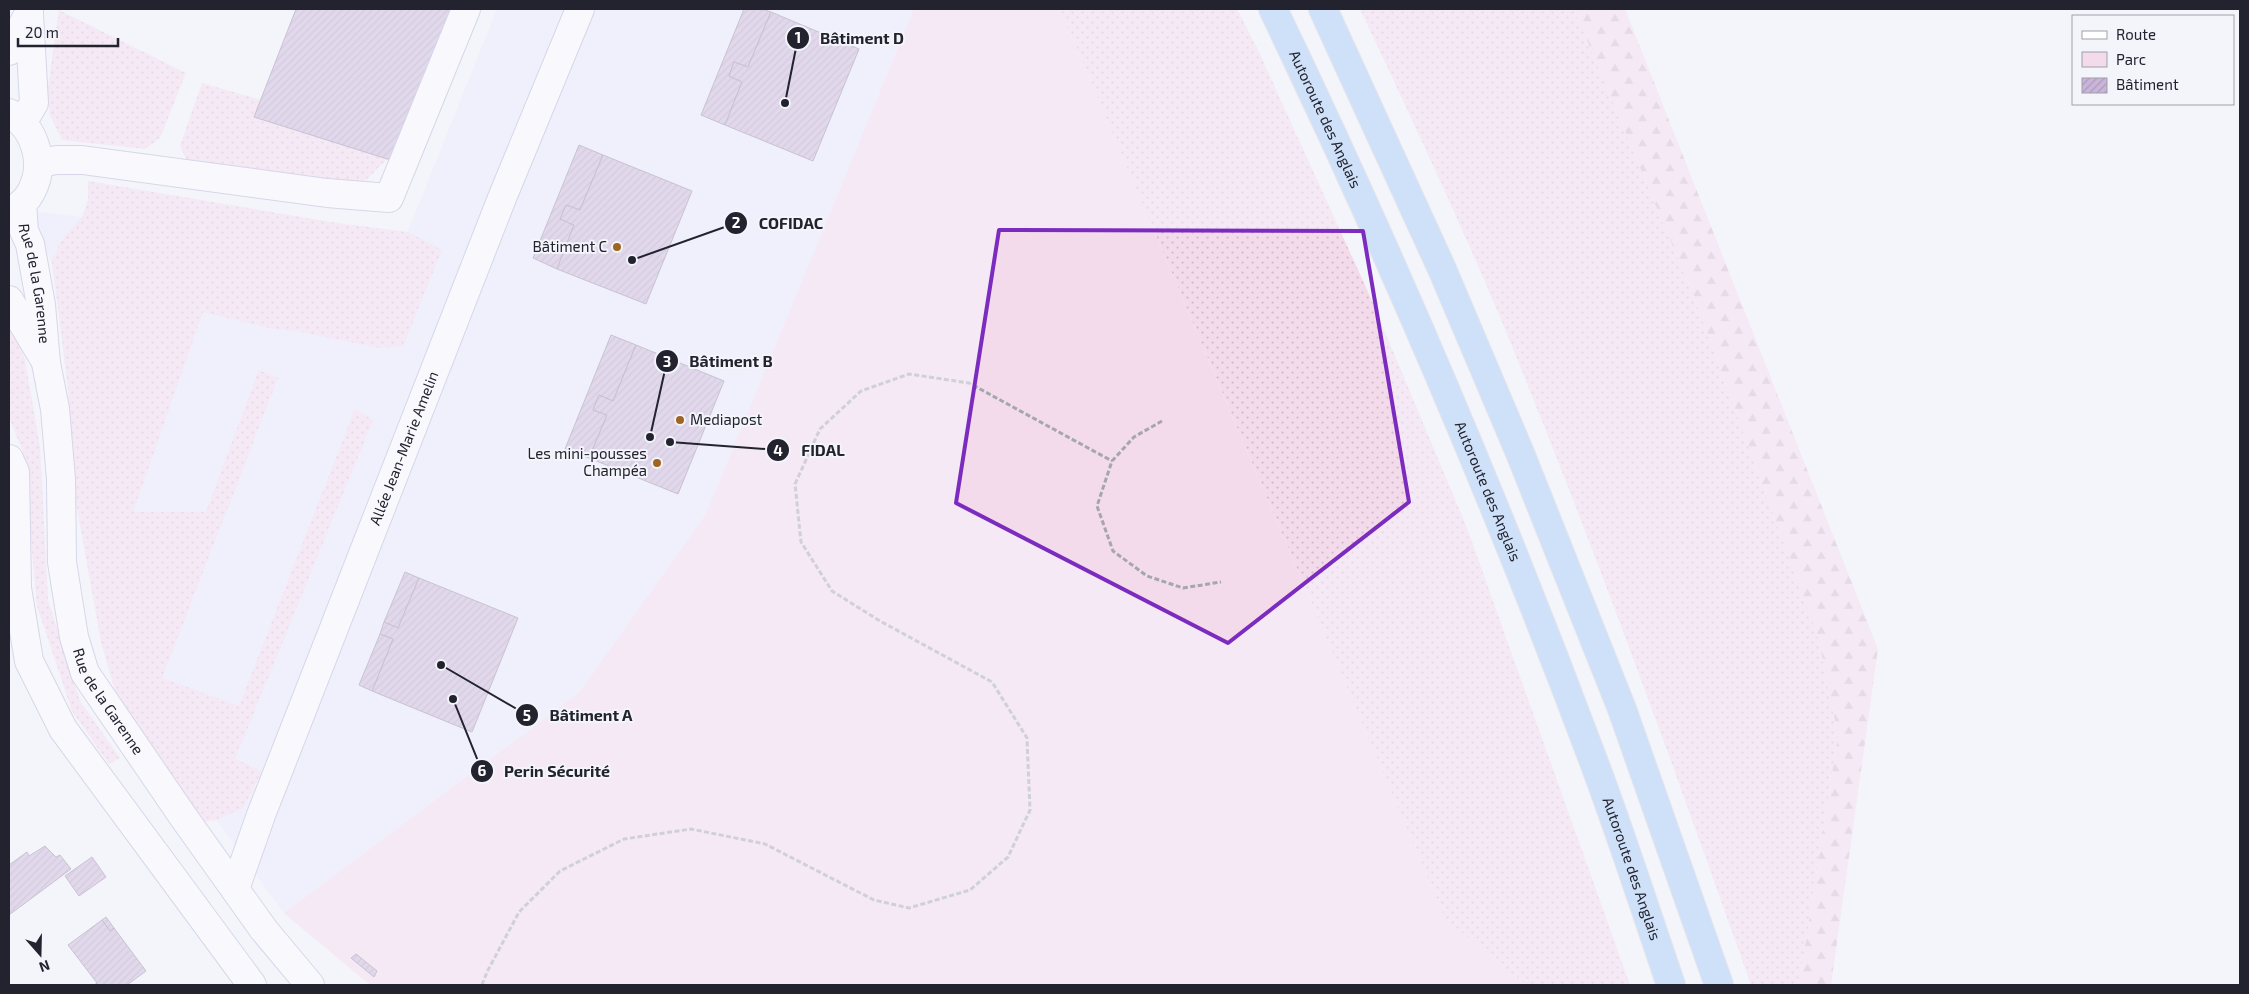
<svg xmlns="http://www.w3.org/2000/svg" width="2249" height="994" viewBox="0 0 2249 994" font-family="'Exo 2',sans-serif">
  <style>
    .built { fill: #e9eafa }
    .grass { fill: url(#grass-dots) }
    .forest { fill: url(#forest-firs) }
    .park { fill: #f4dbeb }
    .building { fill: url(#building-hatch); stroke: #94849f }
    .lines { fill: none; stroke-linecap: round; stroke-linejoin: round }
    .minor-casing { stroke: #b1b3d2; stroke-width: 30 }
    .highway-casing { stroke: #d3d3d5; stroke-width: 30 }
    .path { stroke: #a5a6ae; stroke-width: 3; stroke-dasharray: 5 2.5; stroke-linecap: butt }
    .minor { stroke: #fff; stroke-width: 28 }
    .highway { stroke: #a3c9f7; stroke-width: 28 }
    .marked { fill: none; stroke: #7b2cbf; stroke-width: 4; stroke-linejoin: round }
    .poi-dot { fill: #9d6422; stroke: #f4f4fb; stroke-width: 2 }
    .labels { text-anchor: middle; stroke-width: 4; stroke-linejoin: round; paint-order: stroke }
    .street-label { font-size: 15px; fill: #22232f; stroke: #f4f4fb }
    .poi-label { font-size: 15px; fill: #22232f; stroke: #f4f4fb; text-anchor: end }
    .leader { fill: none; stroke: #22232f; stroke-width: 2 }
    .callout-dot { fill: #22232f; stroke: #f4f4fb; stroke-width: 2 }
    .mark-label { font-size: 15px; text-anchor: middle; font-weight: bold; fill: #fff }
    .callout-label { font-size: 16px; text-anchor: middle; font-weight: bold; fill: #22232f; stroke: #f4f4fb; stroke-width: 4; stroke-linejoin: round; paint-order: stroke }
  </style>
  <defs>
    <pattern id="grass-dots" width="8" height="8" patternUnits="userSpaceOnUse" patternTransform="scale(1.25)"><rect width="8" height="8" fill="#f4dbeb"/><path d="M2 2h.1M6 6h.1" fill="none" stroke="#d1bcca" stroke-width="1.8" stroke-linecap="round"/></pattern>
    <pattern id="forest-firs" width="22" height="20" patternUnits="userSpaceOnUse" patternTransform="scale(1.25)"><rect width="22" height="20" fill="#f4dbeb"/><path d="M5 1l3.5 6h-7zM16 11l3.5 6h-7z" fill="#d1bcca"/></pattern>
    <pattern id="building-hatch" width="6" height="6" patternUnits="userSpaceOnUse" patternTransform="scale(1.25)"><rect width="6" height="6" fill="#cab5d9"/><path d="M-1 1l2-2M0 6l6-6M5 7l2-2" fill="none" stroke="#ad9bbb"/></pattern>
  </defs>
  <rect width="100%" height="100%" fill="#f4f4fb"/>
  <polygon class="built" points="497,9 914,9 706,514 579,693 284,913 109,673 99,466 77,332 32,211 398,256"/>
  <g class="grass">
    <polygon points="1060,9 1237,9 1258,50 1369,294 1467,528 1630,985 1526,985 1445,919"/>
    <path d="M1360 9H1574L1694 297 1818 637 1838 735 1799 985H1751C1678 779 1604 573 1522 371 1473 248 1416 128 1360 9Z"/>
    <polygon points="59,10 186,73 160,138 145,149 62,140 50,115 47,94"/>
    <polygon points="202,83 261,100 254,117 387,159 366,180 343,185 187,161 180,146"/>
    <polygon points="88,181 337,223 408,232 442,250 403,346 379,348 296,331 274,329 203,312 133,512 206,512 259,370 278,378 162,678 239,706 355,409 373,420 235,759 262,771 243,808 216,820 202,822 118,701 101,642 76,503 68,388 52,262 61,241 82,217 88,200"/>
    <polygon points="9,320 25,360 40,447 48,600 80,701 120,758 109,764 72,711 37,606 23,452 9,417"/>
  </g>
  <polygon class="forest" points="1574,9 1625,9 1878,649 1831,985 1799,985 1838,735 1818,637 1694,297"/>
  <polygon class="park" points="914,9 1060,9 1445,919 1526,985 370,985 284,913 579,693 706,514"/>
  <g class="building">
    <polygon points="296,9 462,9 400,163 254,117"/>
    <polygon points="744,9 762,9 771,12 748,67 734,62 729,76 742,82 725,125 701,115"/>
    <polygon points="771,12 859,49 813,161 725,125 742,82 729,76 734,62 748,67"/>
    <polygon points="579,145 603,155 580,210 566,205 560,219 574,225 557,269 533,258"/>
    <polygon points="603,155 692,191 646,304 557,269 574,225 560,219 566,205 580,210"/>
    <polygon points="611,335 636,345 613,401 599,395 593,410 607,415 589,458 565,449"/>
    <polygon points="636,345 724,381 678,494 589,458 607,415 593,410 599,395 613,401"/>
    <polygon points="405,572 419,578 398,628 384,622"/>
    <polygon points="419,578 518,618 472,732 372,691 393,639 380,634 384,622 398,628"/>
    <polygon points="380,634 393,639 372,691 359,685"/>
    <polygon points="45,846 56,857 60,855 71,869 9,915 9,865 27,852 29,856"/>
    <polygon points="92,857 106,877 79,896 65,876"/>
    <polygon points="106,917 114,928 110,931 102,920"/>
    <polygon points="102,920 110,931 114,928 146,971 127,985 94,985 97,983 68,945"/>
    <polygon points="356,954 377,971 374,977 351,958"/>
  </g>
  <g class="lines">
    <g class="minor-casing">
      <g id="minor">
        <polyline points="9,51 29,13"/>
        <path d="M9 113C36 128 46 165 31 192 26 202 18 207 9 214"/>
        <polyline points="22,123 34,103 29,14"/>
        <polyline points="38,163 57,160 82,160 327,193 389,198 466,9"/>
        <path id="s1" d="M22 204 24 231 30 244 41 305 46 363 55 409 61 479 62 562 74 637 85 673 182 815 264 930 310 985"/>
        <polyline points="9,300 43,357"/>
        <polyline points="9,459 15,472 17,588 29,661 63,729 252,985"/>
        <path id="s2" d="M235 889 261 815 502 198 580 9"/>
      </g>
    </g>
    <g class="highway-casing">
      <g id="highway">
        <path id="s3" d="M1273 9C1392 256 1499 508 1595 765 1622 837 1646 912 1671 985"/>
        <polyline points="1323,9 1442,269 1520,453 1622,709 1719,985"/>
      </g>
    </g>
    <g class="path">
      <polyline points="1162,421 1134,437 1112,461 1097,506 1113,551 1147,576 1183,588 1221,582"/>
      <polyline points="482,985 487,972 519,912 560,871 624,839 691,829 765,844 874,900 909,908 970,890 1008,857 1030,810 1027,738 992,682 880,621 832,591 801,542 795,484 820,429 861,391 909,374 969,383 1112,461"/>
    </g>
    <use href="#minor" class="minor"/>
    <use href="#highway" class="highway"/>
  </g>
  <path d="M0 0H2249V994H0ZM999 230 1363 231 1409 502 1228 643 956 503Z" fill="#f4f4fb" fill-opacity=".55" fill-rule="evenodd"/>
  <path class="marked" d="M999 230 1363 231 1409 502 1228 643 956 503Z"/>
  <g class="poi-dot">
    <circle cx="617" cy="247" r="5"/>
    <circle cx="680" cy="420" r="5"/>
    <circle cx="657" cy="463" r="5"/>
  </g>
  <g class="labels">
    <g class="street-label">
      <text dy="5" stroke="none"><textPath href="#s3" startOffset="122">Autoroute des Anglais</textPath></text>
      <text dy="5" stroke="none"><textPath href="#s1" startOffset="81">Rue de la Garenne</textPath></text>
      <text dy="5" stroke="none"><textPath href="#s2" startOffset="472">Allée Jean-Marie Amelin</textPath></text>
      <text dy="5" stroke="none"><textPath href="#s3" startOffset="528">Autoroute des Anglais</textPath></text>
      <text dy="5" stroke="none"><textPath href="#s1" startOffset="511">Rue de la Garenne</textPath></text>
      <text dy="5" stroke="none"><textPath href="#s3" startOffset="932">Autoroute des Anglais</textPath></text>
    </g>
    <g class="poi-label">
      <text x="607" y="252">Bâtiment C</text>
      <text x="690" y="425" text-anchor="start">Mediapost</text>
      <text x="647" y="459">Les mini-pousses<tspan x="647" dy="17">Champéa</tspan></text>
    </g>
  </g>
  <path class="leader" d="M785 103L798 38M632 260L736 223M650 437L667 361M670 442L778 450M441 665L527 715M453 699L482 771"/>
  <g class="callout-dot">
    <circle cx="785" cy="103" r="5"/>
    <circle cx="632" cy="260" r="5"/>
    <circle cx="650" cy="437" r="5"/>
    <circle cx="670" cy="442" r="5"/>
    <circle cx="441" cy="665" r="5"/>
    <circle cx="453" cy="699" r="5"/>
    <circle cx="798" cy="38" r="12"/>
    <circle cx="736" cy="223" r="12"/>
    <circle cx="667" cy="361" r="12"/>
    <circle cx="778" cy="450" r="12"/>
    <circle cx="527" cy="715" r="12"/>
    <circle cx="482" cy="771" r="12"/>
  </g>
  <g class="mark-label">
    <text x="798" y="43">1</text>
    <text x="736" y="228">2</text>
    <text x="667" y="367">3</text>
    <text x="778" y="456">4</text>
    <text x="527" y="721">5</text>
    <text x="482" y="776">6</text>
  </g>
  <g class="callout-label">
    <text x="862" y="44">Bâtiment D</text>
    <text x="791" y="229">COFIDAC</text>
    <text x="731" y="367">Bâtiment B</text>
    <text x="823" y="456">FIDAL</text>
    <text x="591" y="721">Bâtiment A</text>
    <text x="557" y="777">Perin Sécurité</text>
  </g>
  <rect width="2249" height="994" fill="none" stroke="#22232f" stroke-width="20"/>
  <rect x="2072" y="15" width="162" height="90" fill="#f4f4fb" stroke="#a0a0a9"/>
  <rect x="2082" y="31" width="25" height="8" fill="#ffffff" stroke="#a0a0a9"/>
  <text x="2116" y="40" font-size="15" fill="#22232f">Route</text>
  <rect x="2082" y="52" width="25" height="15" fill="#f4dbeb" stroke="#a0a0a9"/>
  <text x="2116" y="65" font-size="15" fill="#22232f">Parc</text>
  <rect x="2082" y="78" width="25" height="15" fill="url(#building-hatch)" stroke="#a0a0a9"/>
  <text x="2116" y="90" font-size="15" fill="#22232f">Bâtiment</text>
  <g transform="translate(40 954) rotate(160)" stroke="#f4f4fb" stroke-width="4" paint-order="stroke">
  <path d="M0-4L9 19L0 12L-9 19Z" fill="#22232f"/>
  <text y="-8" font-size="14" font-weight="bold" text-anchor="middle" fill="#22232f">N</text>
  </g>
  <path d="M18 38v8h100v-8" fill="none" stroke="#22232f" stroke-width="2.5"/>
  <text x="25" y="38" font-size="15" fill="#22232f" stroke="#f4f4fb" stroke-width="4" paint-order="stroke">20 m</text>
</svg>
